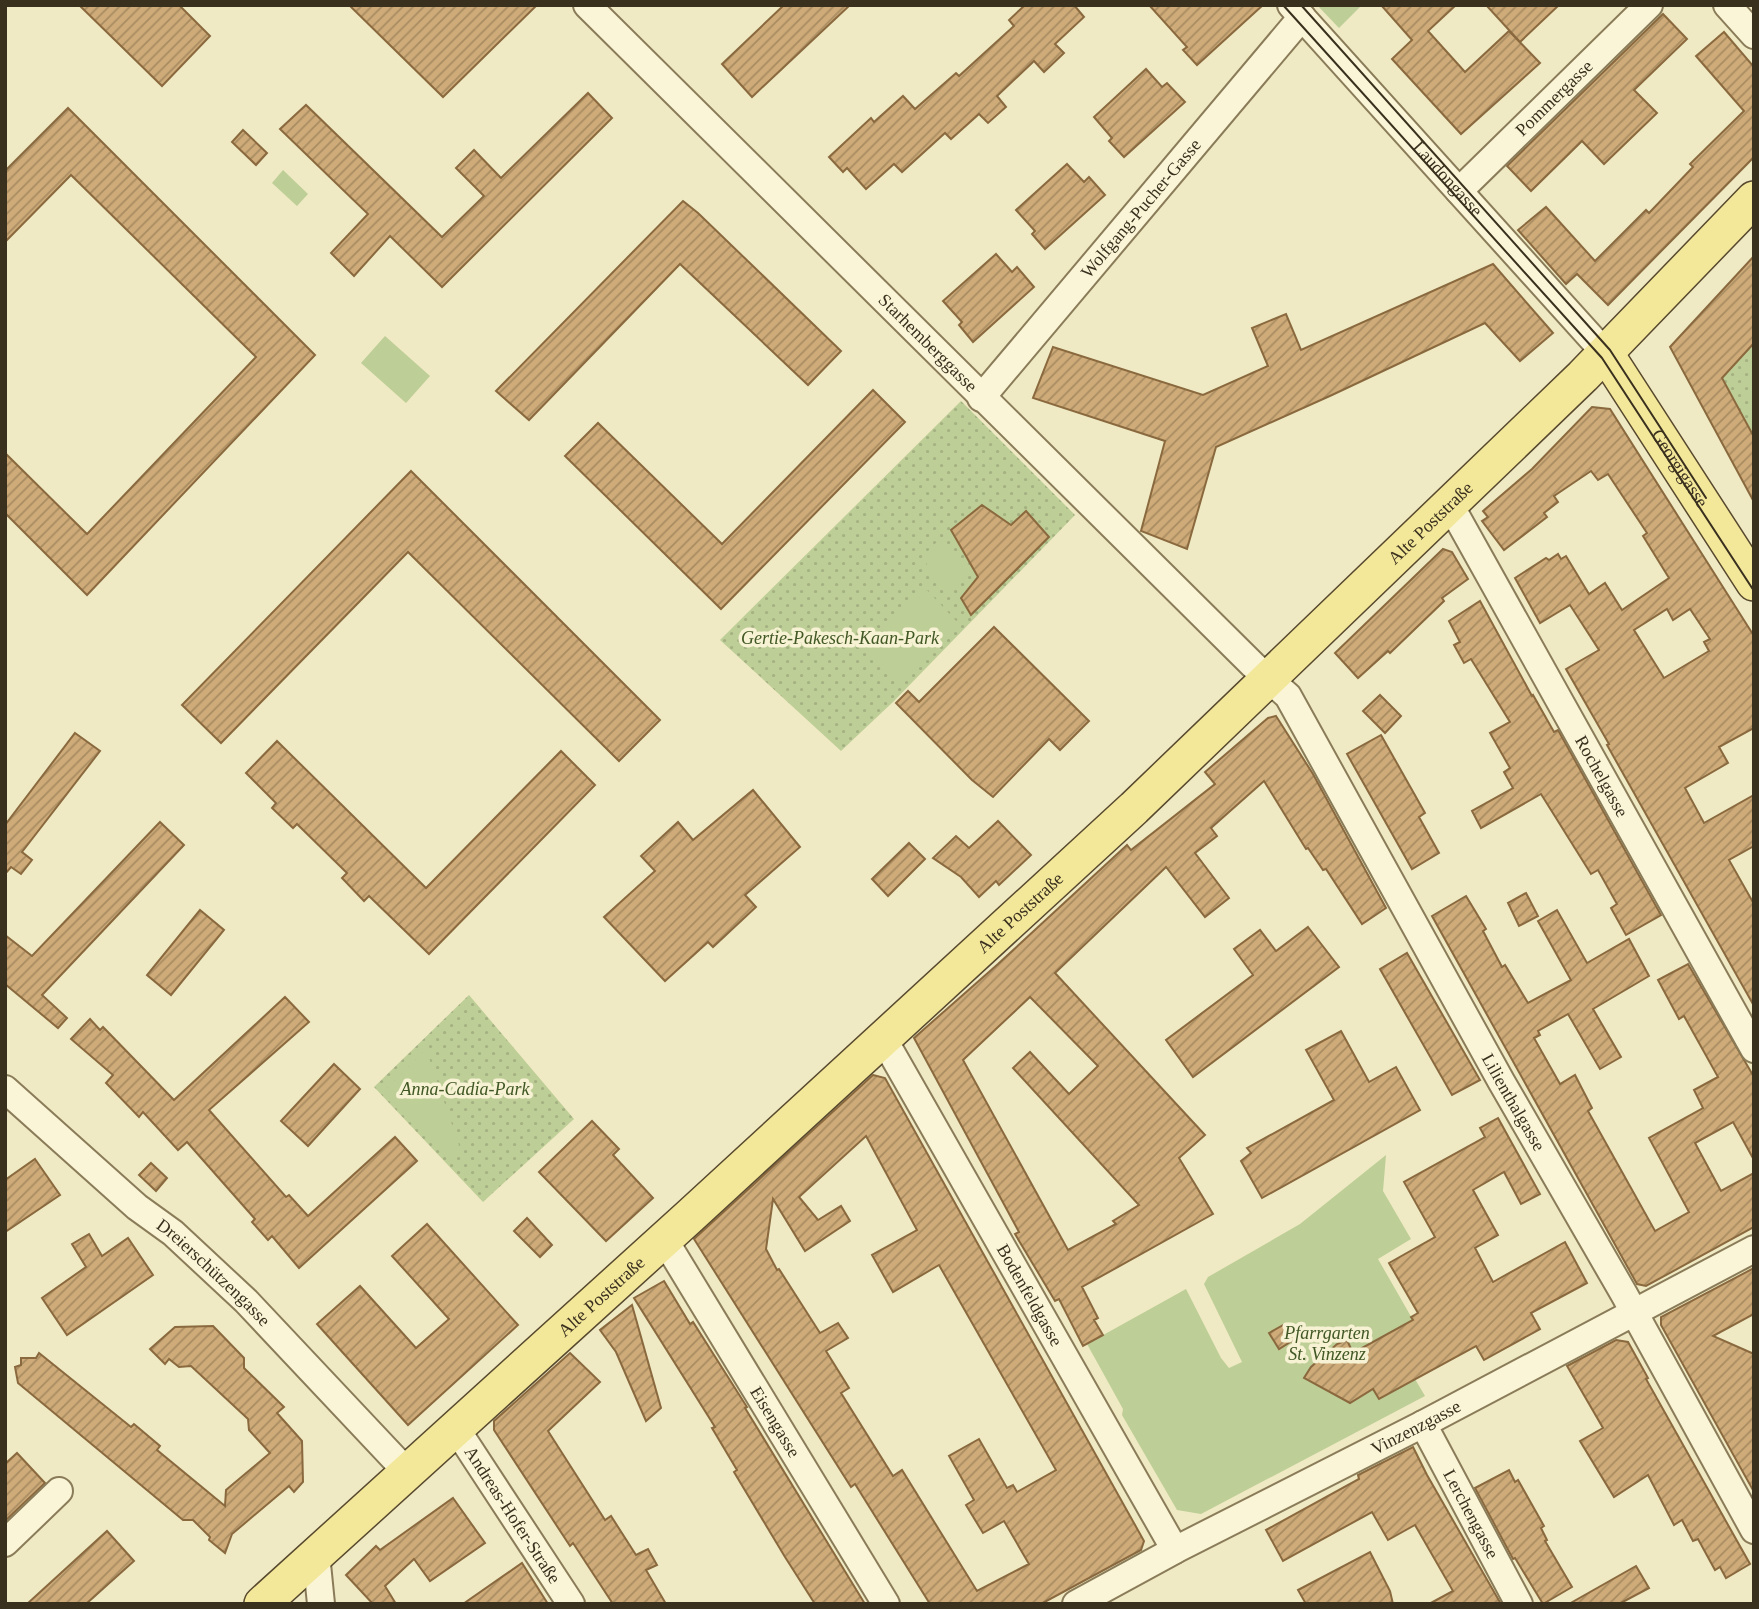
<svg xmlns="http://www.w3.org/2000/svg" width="1759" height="1609" viewBox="0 0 1759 1609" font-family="'Times New Roman',serif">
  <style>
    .grass { fill: url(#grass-dots) }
    .garden { fill: #bece97 }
    .building { fill: url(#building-hatch); stroke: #8a693f; stroke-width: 2; fill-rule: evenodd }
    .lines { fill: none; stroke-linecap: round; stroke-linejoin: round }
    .minor-casing { stroke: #8a7c59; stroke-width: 30 }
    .major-casing { stroke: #58492e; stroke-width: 38 }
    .minor { stroke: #faf5d7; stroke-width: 26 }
    .major { stroke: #f3e79a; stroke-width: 35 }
    .tram { stroke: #3a301e; stroke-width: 2 }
    .labels { text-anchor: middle; stroke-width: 7; stroke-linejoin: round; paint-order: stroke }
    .street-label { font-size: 18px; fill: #3a301e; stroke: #f6f2d3 }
    .park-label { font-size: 18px; font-style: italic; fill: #415724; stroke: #f6f2d3 }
  </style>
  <defs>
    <pattern id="grass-dots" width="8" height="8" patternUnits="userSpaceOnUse" patternTransform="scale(1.75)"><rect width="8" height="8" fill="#bece97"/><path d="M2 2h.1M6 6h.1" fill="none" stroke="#a4b182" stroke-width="1.8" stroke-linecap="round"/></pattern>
    <pattern id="building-hatch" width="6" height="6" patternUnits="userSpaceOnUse" patternTransform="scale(1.75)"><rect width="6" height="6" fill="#ceab78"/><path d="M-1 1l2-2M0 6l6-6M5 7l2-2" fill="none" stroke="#a88c62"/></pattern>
  </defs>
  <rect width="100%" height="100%" fill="#efeac3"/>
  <g class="grass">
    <polygon points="1754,343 1754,437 1722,378"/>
    <polygon points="961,401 1075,515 894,701 841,751 720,640"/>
    <polygon points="469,995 574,1119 483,1202 374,1087"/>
  </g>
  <g class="garden">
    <polygon points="1317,5 1362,5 1339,28"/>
    <polygon points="283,170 308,194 297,206 272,183"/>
    <polygon points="385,336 430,376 406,403 361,363"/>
    <path d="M936 543 942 544 964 568 965 575 953 588C939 585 926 569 924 555Z"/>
    <polygon points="927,590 959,624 899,683 866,649"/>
    <polygon points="426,1049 459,1145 450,1160 385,1090"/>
    <polygon points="1386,1155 1383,1191 1411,1239 1378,1259 1413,1320 1415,1379 1425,1396 1201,1514 1177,1510 1122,1415 1123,1409 1087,1344 1186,1289 1221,1358 1229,1368 1242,1362 1204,1284 1208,1277 1300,1224"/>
  </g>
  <g class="building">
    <polygon points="79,5 179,5 210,36 162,86"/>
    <polygon points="349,5 537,5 443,97"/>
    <polygon points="784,5 850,5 752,97 722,64"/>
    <polygon points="1025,5 1074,5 1084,17 1055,44 1064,53 1044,72 1034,61 997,96 1006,107 988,123 979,114 951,139 945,133 902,172 894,164 866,189 847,168 843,172 829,157 871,118 874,122 903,96 915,109 956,73 959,76 1014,26 1009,20"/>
    <polygon points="1149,5 1263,5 1197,65 1183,50 1187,47"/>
    <polygon points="1381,5 1456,5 1428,31 1465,72 1509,31 1540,63 1461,134 1392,59 1412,40"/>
    <polygon points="1486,5 1559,5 1520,42"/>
    <polygon points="1663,14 1687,39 1634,90 1657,113 1604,164 1582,141 1531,191 1507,166"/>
    <polygon points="1724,32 1754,67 1754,157 1608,305 1577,274 1566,284 1518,230 1546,207 1595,261 1646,210 1649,213 1693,167 1690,164 1744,111 1696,56"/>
    <polygon points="1146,69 1162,87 1167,83 1185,102 1124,157 1109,141 1112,138 1094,117"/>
    <polygon points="588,93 612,118 442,287 390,236 354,276 331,253 368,214 280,129 306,105 442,237 484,196 456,168 474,150 501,178"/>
    <polygon points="68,108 315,355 87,595 5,513 5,453 87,534 256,357 71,175 5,242 5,171"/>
    <polygon points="243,130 267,153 256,165 232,142"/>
    <polygon points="1067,164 1084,182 1089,177 1105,195 1045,249 1032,234 1035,231 1016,210"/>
    <polygon points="683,201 698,213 841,351 808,385 680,264 529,420 496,391"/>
    <polygon points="996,254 1012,272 1017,267 1034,287 973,342 959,325 962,322 943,301"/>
    <polygon points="1754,256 1754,343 1722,378 1754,437 1754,502 1670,347"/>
    <polygon points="1493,264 1553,333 1520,361 1485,323 1332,395 1216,447 1187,549 1141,531 1165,441 1033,398 1053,347 1203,395 1268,366 1252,328 1286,314 1301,350"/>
    <polygon points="873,390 905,422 721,609 565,456 598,423 722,544"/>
    <path d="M1592 407 1610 409 1754 636V728L1719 747 1728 763 1685 788 1704 823 1754 795V846L1729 860 1754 904V1006L1607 745 1609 744 1566 669 1599 650 1570 605 1540 623 1515 578 1546 558 1549 560 1558 554 1561 559 1566 556 1589 594 1605 583 1622 610 1669 578 1643 536 1647 533 1608 474 1598 480 1591 471 1554 496 1558 502 1544 513 1547 517 1504 550 1482 521 1488 517 1483 511 1532 469ZM1667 609 1673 620 1690 609 1710 639 1704 642 1709 651 1664 678 1634 630Z"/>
    <polygon points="411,471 660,720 619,761 408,552 221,743 182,705"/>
    <polygon points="982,505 1011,525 1026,511 1049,537 971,615 961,598 978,577 951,530"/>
    <polygon points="1443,549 1452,552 1468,579 1442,598 1444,601 1390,653 1388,651 1358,678 1335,653"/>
    <polygon points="1480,601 1532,696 1533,695 1554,732 1558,730 1661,915 1626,935 1611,908 1617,904 1598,870 1591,874 1541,794 1481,828 1472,811 1513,788 1504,772 1510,768 1490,733 1510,722 1471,659 1464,663 1454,645 1460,642 1449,621"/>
    <polygon points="994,627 1089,721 1060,750 1049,739 993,797 972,780 896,703 908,691 919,702"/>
    <polygon points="1380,695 1401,716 1385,733 1363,711"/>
    <path d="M1276 716 1313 774 1386 908 1362 924 1326 869 1323 870 1308 848 1306 849 1264 781 1211 828 1217 836 1195 853 1229 898 1205 917 1166 867 1055 973 1205 1135 1179 1158 1213 1214 1082 1287 1098 1318 1094 1320 1103 1335 1083 1346 1059 1299 1055 1301 1015 1234 1019 1232 914 1038 998 964 1127 845 1131 850 1215 784 1205 772 1268 718ZM1030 997 1098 1066 1069 1094 1030 1052 1013 1068 1139 1205 1113 1221 1116 1224 1068 1250 963 1060Z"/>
    <polygon points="75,733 100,751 22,852 32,860 21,874 11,867 5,874 5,825"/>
    <polygon points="1381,735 1425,813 1419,817 1439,853 1412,869 1347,754"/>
    <polygon points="277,741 426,888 561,751 595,785 429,954 369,896 364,901 342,878 347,873 297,824 293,828 272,808 276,803 246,773"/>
    <polygon points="753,790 800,847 745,895 756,907 713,947 708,942 665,981 604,917 655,871 641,856 678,822 693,840"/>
    <polygon points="998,821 1031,855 999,885 996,881 979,897 961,877 933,858 956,836 969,848"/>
    <polygon points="160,822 184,845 42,995 67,1018 58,1028 5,984 5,935 32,956"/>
    <polygon points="909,843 925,859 888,896 872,879"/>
    <polygon points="1526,893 1538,916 1519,926 1508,903"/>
    <polygon points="1466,896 1486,929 1483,931 1502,967 1505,965 1528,1003 1571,980 1538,921 1557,910 1587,963 1629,939 1649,976 1593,1009 1621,1057 1600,1069 1568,1014 1538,1031 1540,1035 1534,1038 1560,1084 1575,1075 1592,1108 1588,1111 1655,1231 1689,1212 1649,1138 1703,1108 1694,1090 1718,1077 1684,1016 1679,1019 1658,980 1688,964 1754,1077 1754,1160 1733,1122 1695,1143 1721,1191 1754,1173 1754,1227 1646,1286 1637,1284 1432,916"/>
    <polygon points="200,910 224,930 171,995 147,975"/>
    <polygon points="1308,927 1339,967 1193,1077 1166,1040 1253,975 1234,949 1260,930 1276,951"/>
    <polygon points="1407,953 1480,1080 1452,1095 1380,969"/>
    <polygon points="285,997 309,1022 209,1110 286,1197 289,1195 308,1216 395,1137 417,1161 299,1268 272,1236 268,1240 252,1222 255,1219 187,1142 178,1150 143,1112 139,1117 106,1083 113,1075 71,1039 90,1019 100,1030 103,1027 174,1100"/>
    <polygon points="1341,1031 1369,1082 1396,1067 1420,1110 1262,1198 1241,1161 1251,1153 1247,1148 1334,1100 1306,1050"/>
    <polygon points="334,1064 360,1089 308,1146 281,1121"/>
    <path d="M873 1075 885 1078 1144 1541 1141 1550 1041 1604H930L855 1484 851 1487 694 1239ZM866 1136 917 1230 872 1255 893 1292 939 1265 1056 1470 1017 1492 1013 1485 1007 1488 979 1439 949 1456 974 1500 966 1505 983 1533 1004 1521 1029 1564 977 1591 902 1470 893 1476 841 1393 849 1388 826 1351 848 1338 838 1323 820 1333 779 1269 777 1270 766 1249 773 1199 805 1251 850 1221 841 1206 818 1220 799 1197Z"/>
    <polygon points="1498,1118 1540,1194 1521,1204 1504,1172 1473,1190 1498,1235 1475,1248 1493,1282 1565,1242 1587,1283 1531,1313 1540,1329 1484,1360 1476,1346 1379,1399 1373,1389 1350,1403 1304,1378 1311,1367 1337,1344 1347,1340 1353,1353 1413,1320 1411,1317 1418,1313 1389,1263 1435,1237 1404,1182 1485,1137 1480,1128"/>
    <polygon points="592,1121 619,1149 613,1155 653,1198 606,1241 539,1172"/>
    <polygon points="35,1159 60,1195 5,1232 5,1180"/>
    <polygon points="151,1163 167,1178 156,1191 139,1175"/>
    <polygon points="527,1218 552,1245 540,1257 514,1231"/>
    <polygon points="427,1224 518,1325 408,1425 317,1324 360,1286 416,1348 449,1319 392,1256"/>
    <polygon points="89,1234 102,1256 128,1238 153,1275 67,1335 42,1298 86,1267 72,1244"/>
    <polygon points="1754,1268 1754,1314 1713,1336 1754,1354 1754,1492 1661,1325 1661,1317"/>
    <polygon points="664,1281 690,1324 693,1322 747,1407 745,1408 865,1604 815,1604 785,1557 734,1472 737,1470 712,1428 715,1427 634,1298"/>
    <polygon points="632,1305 661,1408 646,1421 616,1352 600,1330"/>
    <polygon points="1285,1324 1295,1339 1279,1349 1269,1333"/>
    <polygon points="213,1326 244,1358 244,1368 284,1407 277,1413 302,1441 303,1482 294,1492 289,1486 232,1534 225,1553 209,1540 210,1537 193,1520 183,1520 18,1383 15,1367 21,1365 21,1358 36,1358 39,1353 131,1427 134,1424 160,1446 157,1450 225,1506 226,1490 270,1453 249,1430 248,1419 191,1366 179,1367 169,1359 165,1364 150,1349 175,1327"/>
    <polygon points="1616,1340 1628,1342 1648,1378 1646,1379 1750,1564 1726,1578 1720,1567 1715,1570 1698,1539 1693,1541 1682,1520 1674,1525 1648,1475 1614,1497 1580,1441 1603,1428 1567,1366"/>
    <polygon points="570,1353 600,1382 548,1431 605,1520 611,1516 636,1555 648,1549 657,1565 646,1570 666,1604 613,1604 573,1543 570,1546 494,1430 494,1421"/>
    <polygon points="1413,1447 1427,1475 1501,1604 1429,1604 1453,1591 1415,1525 1388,1540 1372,1512 1283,1561 1266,1530 1359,1479 1358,1475"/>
    <polygon points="17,1453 45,1483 5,1521 5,1464"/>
    <polygon points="1509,1470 1515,1482 1518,1480 1544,1526 1541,1528 1547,1540 1545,1541 1572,1587 1543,1604 1515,1558 1513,1559 1475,1488"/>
    <polygon points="453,1498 485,1543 430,1581 414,1559 385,1586 396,1604 373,1604 346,1575 376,1546 380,1550"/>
    <polygon points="107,1531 134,1561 86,1604 27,1604"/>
    <polygon points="1370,1552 1390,1591 1393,1604 1306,1604 1298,1590"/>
    <polygon points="522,1563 548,1604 463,1604"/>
    <polygon points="1636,1566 1649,1588 1619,1604 1569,1604"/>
  </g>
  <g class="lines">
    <g class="minor-casing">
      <g id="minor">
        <path id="s1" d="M587 5 1253 665 1288 696 1501 1081 1624 1294 1754 1530"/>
        <path id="s2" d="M1291 5 1606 354"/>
        <polyline points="1727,5 1754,35"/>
        <path id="s3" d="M1459 191 1649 5"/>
        <path id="s4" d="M981 398 1302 17"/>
        <path id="s5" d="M1449 503 1754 1049"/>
        <path id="s6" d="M883 1038 1175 1550"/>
        <path id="s7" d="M5 1089 137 1207 173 1233 246 1301 407 1472"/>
        <path id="s8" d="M664 1239 886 1604"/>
        <path id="s9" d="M1423 1424 1519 1604"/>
        <path id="s10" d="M455 1427 571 1604"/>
        <polyline points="5,1543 59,1491"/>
        <polyline points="316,1554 321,1604"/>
        <path id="s11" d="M1076 1604 1175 1550 1423 1424 1754 1249"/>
      </g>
    </g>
    <g class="major-casing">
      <g id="major">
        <path id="s12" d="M1606 354 1754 583"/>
        <path id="s13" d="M262 1604 690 1216 1134 808 1583 376 1754 199"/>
      </g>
    </g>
    <use href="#minor" class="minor"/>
    <use href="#major" class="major"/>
    <g class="tram">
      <polyline points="1283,5 1602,358 1754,591"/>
      <polyline points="1301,5 1610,350 1706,498"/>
    </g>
  </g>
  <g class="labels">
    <g class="street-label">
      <text dy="6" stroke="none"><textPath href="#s3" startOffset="133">Pommergasse</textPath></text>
      <text dy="6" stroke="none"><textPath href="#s2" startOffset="234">Laudongasse</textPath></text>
      <text dy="6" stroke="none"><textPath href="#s4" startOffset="248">Wolfgang-Pucher-Gasse</textPath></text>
      <text dy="6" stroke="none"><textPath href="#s1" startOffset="480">Starhemberggasse</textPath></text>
      <text dy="6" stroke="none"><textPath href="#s12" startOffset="136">Georgigasse</textPath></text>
      <text dy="6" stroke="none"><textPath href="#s13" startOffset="1592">Alte Poststraße</textPath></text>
      <text dy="6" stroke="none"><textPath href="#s5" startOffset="313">Rochelgasse</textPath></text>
      <text dy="6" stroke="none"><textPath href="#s13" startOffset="1026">Alte Poststraße</textPath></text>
      <text dy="6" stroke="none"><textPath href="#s1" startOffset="1449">Lilienthalgasse</textPath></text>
      <text dy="6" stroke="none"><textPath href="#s7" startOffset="278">Dreierschützengasse</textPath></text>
      <text dy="6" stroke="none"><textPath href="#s6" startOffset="296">Bodenfeldgasse</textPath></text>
      <text dy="6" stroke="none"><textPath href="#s13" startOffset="458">Alte Poststraße</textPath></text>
      <text dy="6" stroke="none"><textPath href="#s8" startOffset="214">Eisengasse</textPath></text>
      <text dy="6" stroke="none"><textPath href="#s11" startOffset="383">Vinzenzgasse</textPath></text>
      <text dy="6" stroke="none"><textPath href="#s9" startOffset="102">Lerchengasse</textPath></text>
      <text dy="6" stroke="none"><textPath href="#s10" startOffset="105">Andreas-Hofer-Straße</textPath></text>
    </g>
    <g class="park-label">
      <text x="840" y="644">Gertie-Pakesch-Kaan-Park</text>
      <text x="465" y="1095">Anna-Cadia-Park</text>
      <text x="1327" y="1339">Pfarrgarten<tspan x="1327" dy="21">St. Vinzenz</tspan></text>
    </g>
  </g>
  <rect width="1759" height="1609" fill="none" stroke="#3a301e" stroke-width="14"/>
</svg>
